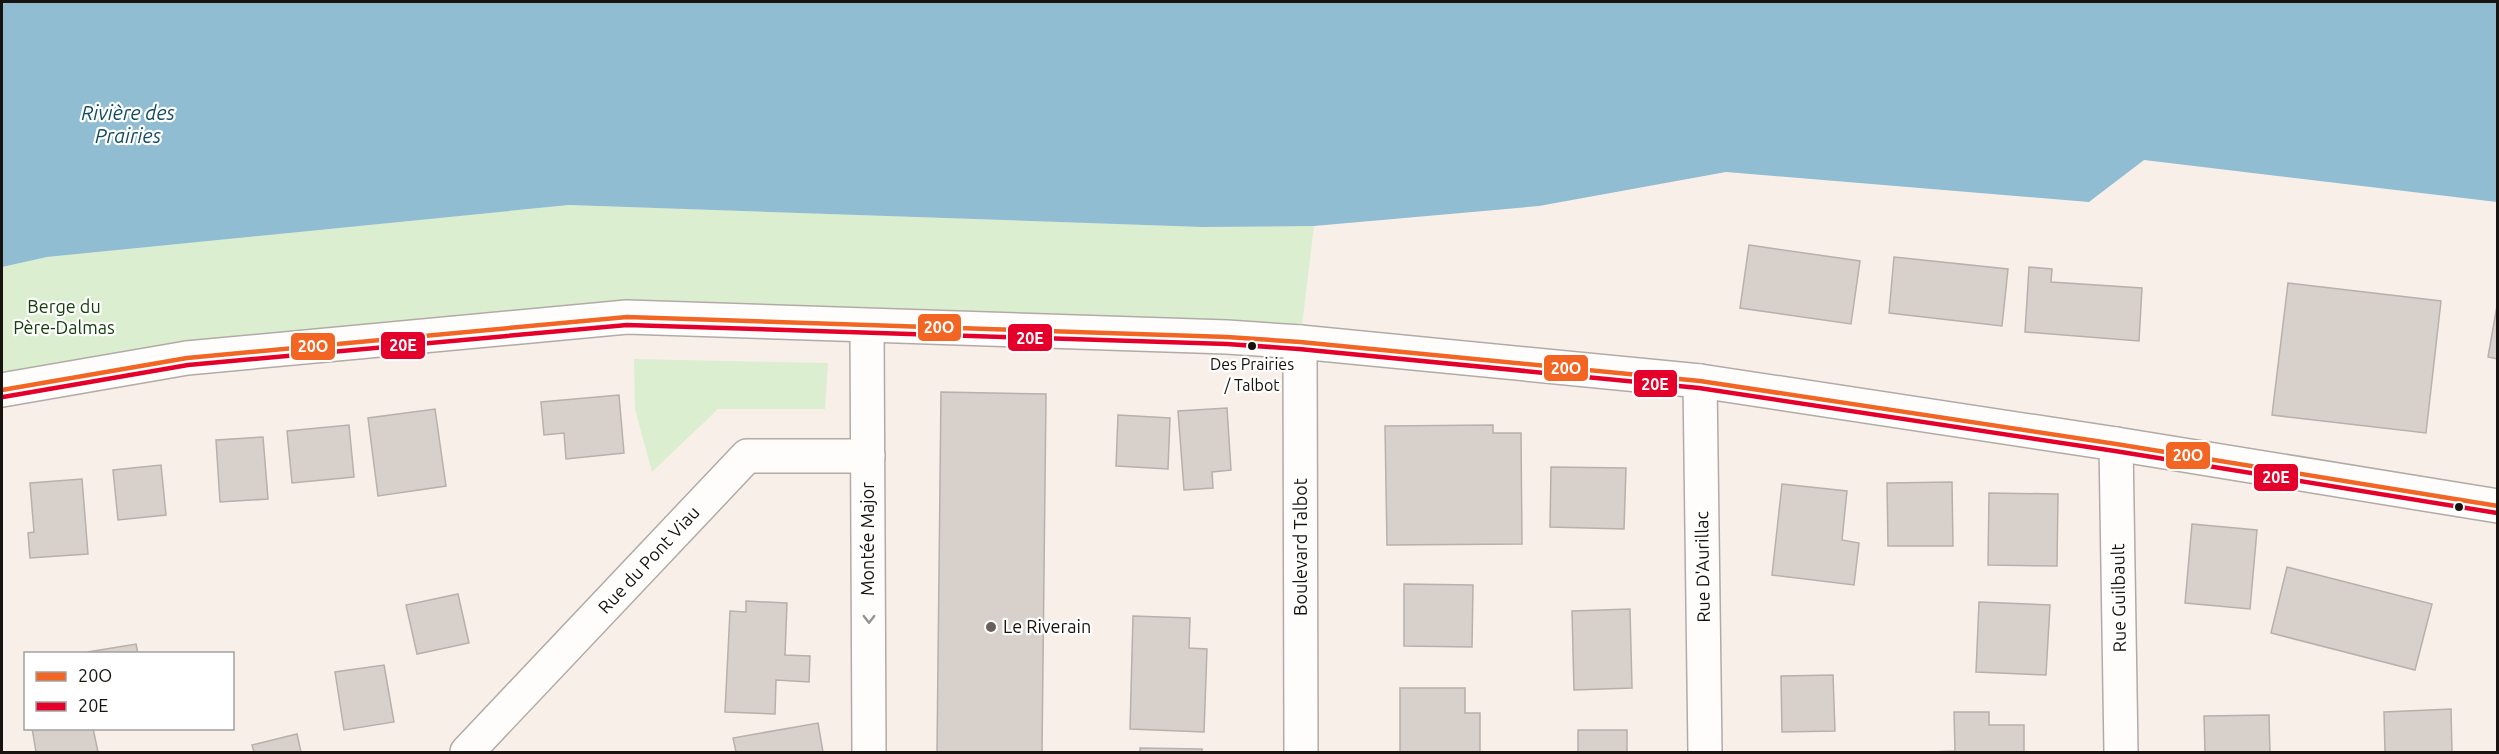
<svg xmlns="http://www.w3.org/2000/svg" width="2499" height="754" viewBox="0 0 2499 754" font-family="Ubuntu,sans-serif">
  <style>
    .green { fill: #dbeecf }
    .water { fill: #91bdd3 }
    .building { fill: #d7d0cb; stroke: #b7b0ab; stroke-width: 1.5 }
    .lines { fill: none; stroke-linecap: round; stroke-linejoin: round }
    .street-casing { stroke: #b2aaa6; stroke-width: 36 }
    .secondary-casing { stroke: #b2aaa6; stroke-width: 36 }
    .street { stroke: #fefdfc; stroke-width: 33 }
    .secondary { stroke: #fefdfc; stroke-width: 33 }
    .bus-1-casing { stroke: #fff; stroke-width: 9 }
    .bus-2-casing { stroke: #fff; stroke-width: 9 }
    .bus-1 { stroke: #f26522; stroke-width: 4.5 }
    .bus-2 { stroke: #e4002b; stroke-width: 4.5 }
    .oneway { stroke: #969491 }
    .bus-dot { fill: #18130f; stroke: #fff; stroke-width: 2 }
    .poi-dot { fill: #67605b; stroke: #fff; stroke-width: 2 }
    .labels { text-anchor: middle; stroke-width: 4.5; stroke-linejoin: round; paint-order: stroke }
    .bus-label { font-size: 16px; fill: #18130f; stroke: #fff }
    .park-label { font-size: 18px; fill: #133d09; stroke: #fff }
    .street-label { font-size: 18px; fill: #18130f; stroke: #fff }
    .poi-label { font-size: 18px; fill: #18130f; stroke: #fff; text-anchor: start }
    .water-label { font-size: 20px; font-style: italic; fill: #124b62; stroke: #fff }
    .line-badge { stroke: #fff; stroke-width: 2 }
    .badge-label { font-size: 16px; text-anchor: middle; font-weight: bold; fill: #fff }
  </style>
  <rect width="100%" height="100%" fill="#f9efe9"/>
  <g class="green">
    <polygon points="569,205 1202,227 1314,226 1300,342 627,317 2,390 2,267 47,257"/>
    <polygon points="634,359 828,363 825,409 718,409 652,472 635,409"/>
  </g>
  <polygon class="water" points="2,2 2497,2 2497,202 2144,160 2089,202 1726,172 1539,206 1314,226 1202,227 569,205 47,257 2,267"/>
  <g class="building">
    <polygon points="1749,245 1860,261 1851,324 1740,308"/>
    <polygon points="1894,257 2008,269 2002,326 1889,313"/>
    <polygon points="2029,267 2052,269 2051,282 2142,288 2139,341 2025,332"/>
    <polygon points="2288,283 2441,301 2426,433 2272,415"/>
    <polygon points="2498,300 2498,359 2488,357"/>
    <polygon points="941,392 1046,394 1042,752 937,752"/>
    <polygon points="619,395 624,453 566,459 564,433 544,435 541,402"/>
    <polygon points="1227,408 1231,470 1212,472 1213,488 1184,490 1178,411"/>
    <polygon points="435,409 446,486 378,496 368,418"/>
    <polygon points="1118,415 1170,418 1168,469 1116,466"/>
    <polygon points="349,425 354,477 292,483 287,431"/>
    <polygon points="1493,425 1493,433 1521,433 1522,544 1387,545 1385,426"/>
    <polygon points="263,437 268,499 220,502 216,440"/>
    <polygon points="161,465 166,515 118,520 113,470"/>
    <polygon points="1551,467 1626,468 1624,529 1550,527"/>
    <polygon points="82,479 88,554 30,558 28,533 34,532 30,483"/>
    <polygon points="1952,482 1953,546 1888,546 1887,483"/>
    <polygon points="1782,484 1847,491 1842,540 1859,543 1854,585 1772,575"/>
    <polygon points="1989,493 2058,494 2057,566 1988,565"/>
    <polygon points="2192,524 2257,530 2250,609 2185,603"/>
    <polygon points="2287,567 2432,604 2415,670 2271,633"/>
    <polygon points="1404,584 1473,585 1472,647 1404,646"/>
    <polygon points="458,594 469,643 417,654 406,605"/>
    <polygon points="746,601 787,603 785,655 810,656 809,682 776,680 775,714 725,712 730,611 746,612"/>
    <polygon points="1979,602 2050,605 2046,675 1976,672"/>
    <polygon points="1630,609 1632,688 1574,690 1572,611"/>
    <polygon points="1133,616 1190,618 1189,648 1207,649 1204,732 1130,729"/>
    <polygon points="136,644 138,654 88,654 88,652"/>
    <polygon points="384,665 394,722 344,730 335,672"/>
    <polygon points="1833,675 1835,731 1782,732 1781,676"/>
    <polygon points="1400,688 1465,688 1465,713 1480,713 1480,752 1400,752"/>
    <polygon points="2451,709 2452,752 2385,752 2384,712"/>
    <polygon points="1954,712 1989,712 1989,725 2024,725 2024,752 1930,752 1955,751"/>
    <polygon points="2269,715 2270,752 2205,752 2204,716"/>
    <polygon points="818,723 823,752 736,752 733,738"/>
    <polygon points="32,728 93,728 98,752 36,752"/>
    <rect x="1578" y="730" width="49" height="22"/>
    <polygon points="297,734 301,752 254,752 252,745"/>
    <polygon points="1140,748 1202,749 1202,752 1140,752"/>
  </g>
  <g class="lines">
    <g class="street-casing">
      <g id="street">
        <polyline points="867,326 869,752"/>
        <polyline points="1300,342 1301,752"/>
        <polyline points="1700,381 1705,752"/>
        <polyline points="2116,444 2121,752"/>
      </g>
    </g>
    <g class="secondary-casing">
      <g id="secondary">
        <polyline points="2,390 187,358 627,317 1227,337 1300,342 1700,381 2116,444 2498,506"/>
        <polyline points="467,752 747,456 868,456"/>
      </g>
    </g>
    <use href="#street" class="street"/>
    <use href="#secondary" class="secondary"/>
    <g class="bus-1-casing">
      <polyline id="bus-1" points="2,390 187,358 627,317 1227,337 1300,342 1700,381 2116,444 2498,506"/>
    </g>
    <g class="bus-2-casing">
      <polyline id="bus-2" points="3,397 188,365 627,325 1227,344 1299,349 1699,388 2115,451 2497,513"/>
    </g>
    <use href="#bus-1" class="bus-1"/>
    <use href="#bus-2" class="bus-2"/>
  </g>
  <defs><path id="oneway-chevron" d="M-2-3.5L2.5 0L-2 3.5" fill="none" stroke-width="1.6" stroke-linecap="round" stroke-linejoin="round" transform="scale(1.5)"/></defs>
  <use class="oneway" href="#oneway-chevron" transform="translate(869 619) rotate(90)"/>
  <g class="bus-dot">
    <circle cx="1252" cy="346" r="5"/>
    <circle cx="2459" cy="507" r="5"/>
  </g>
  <circle class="poi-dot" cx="991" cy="627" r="6"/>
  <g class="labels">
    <g class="bus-label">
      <text x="1252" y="370">Des Prairies<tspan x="1252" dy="21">/ Talbot</tspan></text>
    </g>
    <g class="park-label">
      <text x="64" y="313">Berge du<tspan x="64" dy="21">Père-Dalmas</tspan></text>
    </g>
    <g class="street-label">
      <text transform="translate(868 539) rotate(-90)" y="6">Montée Major</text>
      <text transform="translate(1301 547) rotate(-90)" y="6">Boulevard Talbot</text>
      <text transform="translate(649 560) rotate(-47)" y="6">Rue du Pont Viau</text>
      <text transform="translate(1703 567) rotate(-91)" y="6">Rue D'Aurillac</text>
      <text transform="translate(2119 598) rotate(-91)" y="6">Rue Guilbault</text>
    </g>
    <g class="poi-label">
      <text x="1003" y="633">Le Riverain</text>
    </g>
    <g class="water-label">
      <text x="128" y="120">Rivière des<tspan x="128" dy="23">Prairies</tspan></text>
    </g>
  </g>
  <g class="line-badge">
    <rect x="917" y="313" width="45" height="29" rx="6" fill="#f26522"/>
    <rect x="1007" y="323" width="46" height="29" rx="6" fill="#e4002b"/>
    <rect x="380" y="331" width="46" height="29" rx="6" fill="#e4002b"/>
    <rect x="290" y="332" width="46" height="29" rx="6" fill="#f26522"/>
    <rect x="1543" y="354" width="46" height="28" rx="6" fill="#f26522"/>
    <rect x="1633" y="369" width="45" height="29" rx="6" fill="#e4002b"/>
    <rect x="2165" y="441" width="46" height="29" rx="6" fill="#f26522"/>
    <rect x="2253" y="463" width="46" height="29" rx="6" fill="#e4002b"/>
  </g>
  <g class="badge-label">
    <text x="939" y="333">20O</text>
    <text x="1030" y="344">20E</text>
    <text x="403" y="351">20E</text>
    <text x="313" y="352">20O</text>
    <text x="1566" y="374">20O</text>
    <text x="1655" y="390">20E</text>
    <text x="2188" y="461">20O</text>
    <text x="2276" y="483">20E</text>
  </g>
  <rect width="2499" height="754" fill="none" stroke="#18130f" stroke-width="6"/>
  <rect x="24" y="652" width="210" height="78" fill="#ffffff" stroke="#a3a19f" stroke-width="1.5"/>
  <rect x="36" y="672" width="30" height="9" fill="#f26522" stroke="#a3a19f" stroke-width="1.5"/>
  <text x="78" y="682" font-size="18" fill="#18130f">20O</text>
  <rect x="36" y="702" width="30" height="9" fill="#e4002b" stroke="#a3a19f" stroke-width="1.5"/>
  <text x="78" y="712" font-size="18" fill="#18130f">20E</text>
</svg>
